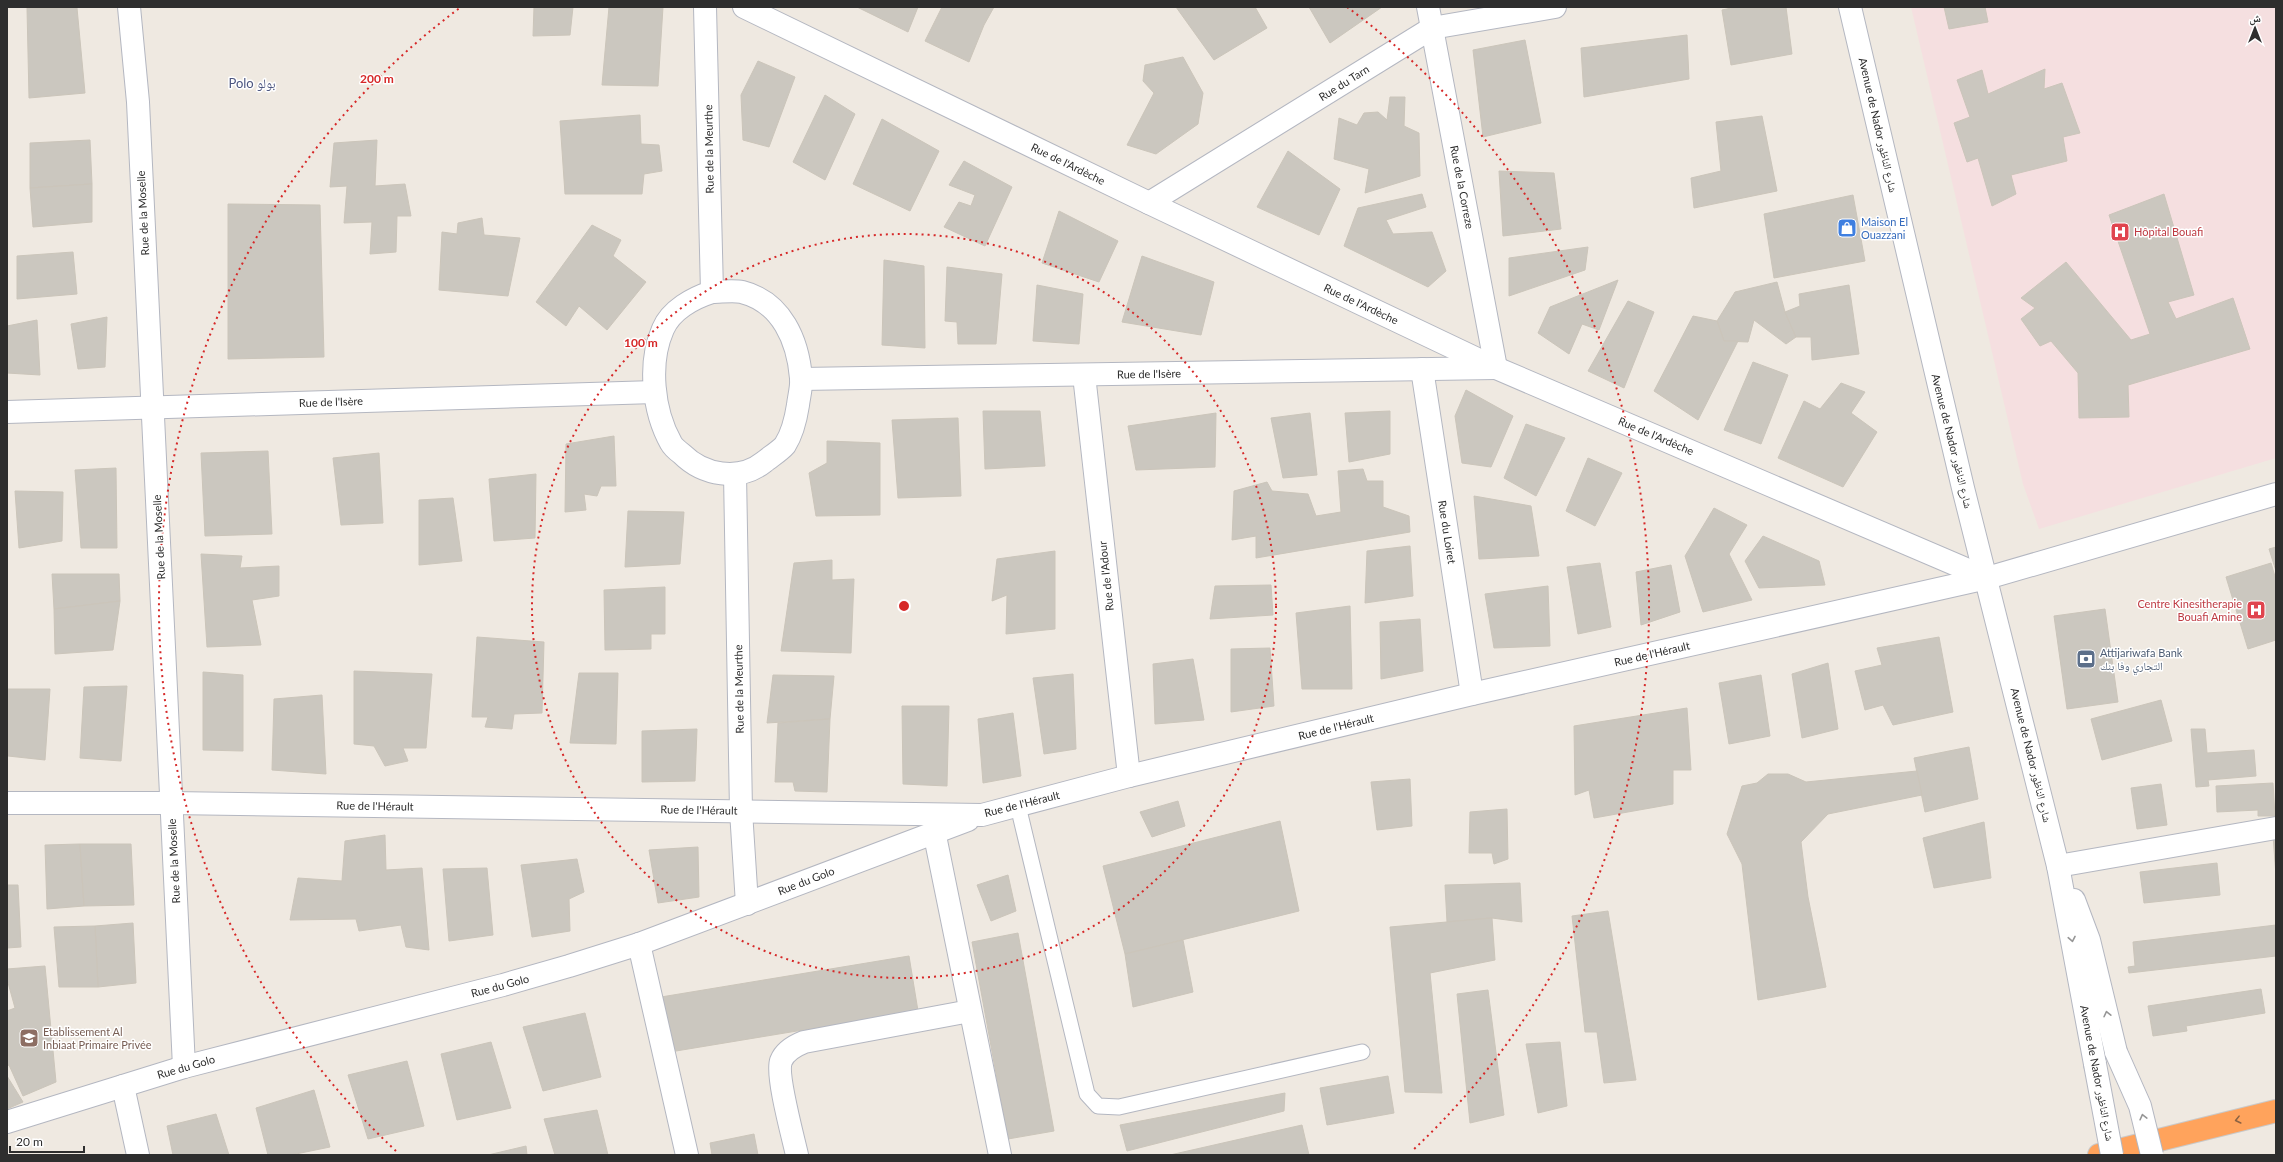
<svg xmlns="http://www.w3.org/2000/svg" width="2283" height="1162" viewBox="0 0 2283 1162" font-family="Lato,'Noto Naskh Arabic',sans-serif">
  <style>
    .medical { fill: #f5dfe0 }
    .building { fill: #cbc7bf; stroke: #cbc5ba }
    .lines { fill: none; stroke-linecap: round; stroke-linejoin: round }
    .lane-casing { stroke: #b4b7c1; stroke-width: 17 }
    .street-casing { stroke: #b4b7c1; stroke-width: 24 }
    .highway-casing { stroke: #c9c9c9; stroke-width: 24 }
    .lane { stroke: #fff; stroke-width: 15 }
    .street { stroke: #fff; stroke-width: 22 }
    .highway { stroke: #ffa35c; stroke-width: 22 }
    .street-bridge-casing { stroke: #b4b7c1; stroke-width: 24; stroke-linecap: butt }
    .street-bridge { stroke: #fff; stroke-width: 22 }
    .oneway { stroke: #969696 }
    .oneway2 { stroke: #8c6343 }
    .ring { fill: none; stroke: #d62828; stroke-width: 2; stroke-dasharray: 2 4 }
    .labels { text-anchor: middle; stroke-width: 3; stroke-linejoin: round; paint-order: stroke }
    .street-label { font-size: 11px; fill: #2e2e2e; stroke: #fff }
    .shop-label { font-size: 11px; fill: #366cbe; stroke: #fff; text-anchor: start }
    .health-label { font-size: 11px; fill: #be3a42; stroke: #fff; text-anchor: start }
    .service-label { font-size: 11px; fill: #4e5e75; stroke: #fff; text-anchor: start }
    .education-label { font-size: 11px; fill: #785e54; stroke: #fff; text-anchor: start }
    .quarter-label { font-size: 13px; fill: #4d5680; stroke: #fff }
    .centre { fill: #d62828; stroke: #fff; stroke-width: 2 }
    .ring-label { font-size: 12px; text-anchor: middle; font-weight: bold; fill: #d62828; stroke: #fff; stroke-width: 3; stroke-linejoin: round; paint-order: stroke }
  </style>
  <rect width="100%" height="100%" fill="#efe9e1"/>
  <polygon class="medical" points="1911,7 2276,7 2276,458 2039,529 2023,484"/>
  <g class="building">
    <polygon points="534,7 573,7 570,35 533,36"/>
    <polygon points="609,7 663,7 658,86 602,85"/>
    <polygon points="857,7 918,7 908,32"/>
    <polygon points="942,7 994,7 984,25 969,62 925,41"/>
    <polygon points="1176,7 1255,7 1267,28 1214,60"/>
    <polygon points="1309,7 1382,7 1330,43"/>
    <polygon points="1736,7 1786,7 1792,54 1731,65 1722,10"/>
    <polygon points="1944,7 1985,7 1988,22 1949,29"/>
    <polygon points="27,8 77,8 85,93 29,98"/>
    <polygon points="1687,35 1689,79 1584,97 1581,48"/>
    <polygon points="1525,40 1541,123 1483,137 1473,50"/>
    <polygon points="1183,57 1203,93 1198,124 1156,154 1127,145 1154,93 1143,81 1145,65"/>
    <polygon points="758,61 795,77 769,147 743,140 741,95"/>
    <polygon points="2045,69 2044,89 2062,83 2080,133 2063,137 2067,161 2011,175 2016,194 1992,206 1978,158 1967,162 1954,123 1970,117 1957,80 1982,70 1988,94"/>
    <polygon points="825,95 855,114 825,180 793,162"/>
    <polygon points="1390,97 1405,97 1404,126 1419,133 1420,176 1365,193 1369,169 1334,159 1339,118 1357,125 1364,113 1378,112 1387,120"/>
    <polygon points="640,115 641,144 659,145 662,171 644,174 642,194 565,194 560,121"/>
    <polygon points="1762,116 1777,191 1694,208 1691,178 1721,171 1716,122"/>
    <polygon points="882,119 939,151 910,211 853,184"/>
    <polygon points="90,140 92,184 30,188 30,143"/>
    <polygon points="377,140 375,186 405,184 411,216 397,216 396,252 370,254 372,222 344,223 347,186 330,187 334,143"/>
    <polygon points="1288,151 1340,189 1319,235 1257,207"/>
    <polygon points="964,161 1012,187 985,246 944,227 959,202 971,206 975,195 949,185"/>
    <polygon points="1499,171 1554,173 1561,229 1503,236"/>
    <polygon points="92,184 92,222 33,227 30,188"/>
    <polygon points="1422,194 1426,207 1386,220 1393,234 1432,232 1446,271 1428,287 1344,246 1358,208"/>
    <polygon points="2164,194 2194,295 2168,302 2176,319 2233,298 2250,349 2128,385 2129,417 2079,418 2078,373 2051,341 2040,346 2021,319 2035,308 2021,298 2066,262 2131,340 2150,334 2109,215"/>
    <polygon points="1853,195 1865,261 1774,278 1764,214"/>
    <polygon points="228,204 320,205 324,357 228,359"/>
    <polygon points="1059,211 1118,241 1099,282 1042,263"/>
    <polygon points="482,218 484,235 520,238 508,296 439,290 442,232 457,234 458,223"/>
    <polygon points="592,225 621,240 613,256 646,282 607,330 579,306 566,326 536,302"/>
    <polygon points="1588,247 1585,270 1509,296 1509,258"/>
    <polygon points="73,252 77,294 17,299 17,256"/>
    <polygon points="1142,256 1214,282 1201,335 1122,322"/>
    <polygon points="884,260 924,266 925,348 882,345"/>
    <polygon points="947,267 1002,274 996,344 958,344 957,322 945,321"/>
    <polygon points="1618,280 1599,330 1582,324 1569,354 1538,333 1550,307"/>
    <polygon points="1777,282 1785,312 1796,337 1786,344 1754,320 1748,342 1724,341 1717,321 1735,292"/>
    <polygon points="1037,285 1083,294 1079,344 1033,341"/>
    <polygon points="1849,285 1859,354 1812,360 1811,337 1796,337 1785,312 1800,306 1799,294"/>
    <polygon points="1628,301 1654,312 1624,388 1588,371"/>
    <polygon points="1693,316 1717,321 1724,341 1738,341 1698,420 1654,391"/>
    <polygon points="107,317 105,367 78,369 71,324"/>
    <polygon points="37,320 40,375 7,373 7,326"/>
    <polygon points="1753,362 1788,375 1761,444 1724,430"/>
    <polygon points="1841,383 1865,392 1851,413 1877,432 1843,487 1778,458 1804,401 1820,409"/>
    <polygon points="1466,390 1513,416 1491,467 1462,463 1455,416"/>
    <polygon points="983,411 1040,411 1045,466 985,469"/>
    <polygon points="1390,411 1390,454 1349,462 1345,413"/>
    <polygon points="1216,413 1215,467 1136,470 1128,426"/>
    <polygon points="1310,413 1317,475 1283,478 1271,418"/>
    <polygon points="958,418 961,496 898,498 892,420"/>
    <polygon points="1526,424 1565,438 1536,496 1504,478"/>
    <polygon points="614,436 616,486 601,486 597,496 584,494 586,510 565,512 566,444"/>
    <polygon points="827,441 880,443 880,515 816,516 809,473 827,463"/>
    <polygon points="268,451 272,534 205,536 201,453"/>
    <polygon points="379,453 383,523 341,525 333,458"/>
    <polygon points="1588,458 1622,473 1595,526 1566,511"/>
    <polygon points="116,468 117,548 81,548 75,470"/>
    <polygon points="1363,469 1367,481 1383,481 1383,507 1409,516 1410,532 1256,558 1256,536 1232,540 1234,491 1267,482 1272,491 1308,494 1316,516 1341,512 1338,471"/>
    <polygon points="536,474 535,538 494,541 489,479"/>
    <polygon points="15,491 63,492 62,541 19,548"/>
    <polygon points="1474,496 1531,506 1539,556 1479,559"/>
    <polygon points="453,498 462,561 419,565 419,500"/>
    <polygon points="1714,508 1747,525 1729,554 1752,600 1703,612 1685,556"/>
    <polygon points="628,511 684,512 680,564 625,567"/>
    <polygon points="1763,536 1819,561 1825,585 1759,588 1745,561"/>
    <polygon points="1410,546 1413,596 1365,603 1367,551"/>
    <polygon points="2276,547 2276,571 2269,549"/>
    <polygon points="1055,551 1055,629 1006,634 1007,595 992,601 997,559"/>
    <polygon points="201,554 242,556 240,568 279,566 279,596 252,600 261,645 207,647"/>
    <polygon points="832,560 832,580 854,579 851,653 781,651 794,563"/>
    <polygon points="1600,563 1611,627 1578,634 1567,567"/>
    <polygon points="2271,563 2276,580 2276,640 2248,649 2226,577"/>
    <polygon points="1671,565 1680,612 1641,625 1636,572"/>
    <polygon points="52,574 119,574 120,601 54,609"/>
    <polygon points="1271,585 1273,615 1210,619 1215,586"/>
    <polygon points="1548,586 1550,646 1494,648 1485,594"/>
    <polygon points="665,587 665,634 651,634 651,649 605,650 604,590"/>
    <polygon points="120,601 113,650 55,654 54,609"/>
    <polygon points="1350,606 1352,689 1302,689 1296,613"/>
    <polygon points="2105,609 2118,702 2067,709 2054,616"/>
    <polygon points="1420,619 1423,671 1381,679 1380,622"/>
    <polygon points="477,637 544,642 542,713 514,714 512,729 485,727 488,717 472,717"/>
    <polygon points="1939,637 1953,712 1893,725 1883,705 1865,710 1855,671 1882,665 1877,648"/>
    <polygon points="1270,648 1274,706 1231,712 1231,649"/>
    <polygon points="1193,659 1204,720 1155,724 1153,664"/>
    <polygon points="1828,663 1838,729 1802,738 1792,674"/>
    <polygon points="354,671 432,674 426,748 403,748 408,761 385,766 374,746 354,744"/>
    <polygon points="203,672 243,675 243,751 203,750"/>
    <polygon points="579,673 618,673 616,744 570,743"/>
    <polygon points="1073,674 1076,749 1044,754 1033,678"/>
    <polygon points="773,675 834,676 830,719 767,723"/>
    <polygon points="1761,675 1770,736 1729,744 1719,683"/>
    <polygon points="127,686 121,761 80,758 84,687"/>
    <polygon points="7,689 50,689 45,760 8,756"/>
    <polygon points="322,695 326,774 272,770 274,699"/>
    <polygon points="2161,700 2172,741 2102,760 2091,719"/>
    <polygon points="902,706 949,706 947,786 903,784"/>
    <polygon points="1687,708 1691,770 1673,770 1673,804 1594,818 1589,790 1575,795 1574,726"/>
    <polygon points="1013,713 1021,776 983,783 978,719"/>
    <polygon points="830,719 827,792 795,791 793,782 775,782 778,723"/>
    <polygon points="697,729 695,781 642,782 642,731"/>
    <polygon points="2191,729 2205,729 2207,753 2254,750 2256,776 2208,780 2209,786 2196,787"/>
    <polygon points="1969,747 1978,799 1925,812 1914,758"/>
    <polygon points="1917,771 1922,795 1828,814 1801,842 1808,897 1826,987 1758,1000 1742,864 1727,834 1742,786 1757,783 1768,774 1788,774 1806,782"/>
    <polygon points="1410,779 1412,826 1377,830 1371,782"/>
    <polygon points="2273,783 2275,816 2258,816 2258,810 2217,812 2216,786"/>
    <polygon points="2161,784 2167,825 2137,829 2131,788"/>
    <polygon points="1178,801 1185,826 1152,837 1140,812"/>
    <polygon points="1507,809 1508,859 1494,864 1492,853 1469,853 1470,812"/>
    <polygon points="1280,821 1299,911 1125,954 1103,866"/>
    <polygon points="1984,822 1991,878 1934,888 1923,838"/>
    <polygon points="385,835 386,870 422,868 429,950 406,947 401,925 359,931 356,919 290,920 298,878 342,881 345,841"/>
    <polygon points="2273,835 2276,835 2276,876"/>
    <polygon points="80,844 84,906 47,909 45,845"/>
    <polygon points="80,844 131,844 134,905 84,906"/>
    <polygon points="698,847 699,897 658,903 649,850"/>
    <polygon points="577,859 584,892 569,899 570,931 532,937 521,865"/>
    <polygon points="2217,863 2220,895 2144,903 2140,872"/>
    <polygon points="487,868 493,935 449,941 443,869"/>
    <polygon points="1008,875 1016,911 991,921 977,885"/>
    <polygon points="1520,883 1522,922 1492,918 1447,922 1445,885"/>
    <polygon points="7,885 18,885 21,947 7,948"/>
    <polygon points="1608,911 1636,1080 1604,1083 1597,1032 1585,1032 1572,916"/>
    <polygon points="1492,918 1495,960 1430,973 1442,1093 1405,1092 1390,927"/>
    <polygon points="133,923 136,983 98,987 95,926"/>
    <polygon points="2276,925 2276,956 2129,973 2128,967 2135,966 2133,942"/>
    <polygon points="95,926 98,987 59,987 54,927"/>
    <polygon points="1018,933 1054,1131 1008,1139 972,942"/>
    <polygon points="1183,940 1193,992 1133,1007 1125,954"/>
    <polygon points="909,956 918,1011 670,1052 661,997"/>
    <polygon points="45,966 56,1082 23,1096 9,1065 7,1066 7,1011 15,1008 7,979 7,969"/>
    <polygon points="2261,989 2265,1013 2186,1026 2187,1031 2153,1036 2148,1006"/>
    <polygon points="1488,990 1504,1115 1470,1123 1457,994"/>
    <polygon points="585,1013 601,1077 543,1091 523,1027"/>
    <polygon points="491,1042 511,1108 457,1120 441,1054"/>
    <polygon points="1560,1042 1567,1106 1538,1113 1526,1044"/>
    <polygon points="407,1061 424,1126 368,1139 348,1075"/>
    <polygon points="7,1076 23,1102 7,1109"/>
    <polygon points="1388,1076 1394,1113 1327,1125 1320,1088"/>
    <polygon points="314,1090 330,1147 291,1155 268,1155 256,1108"/>
    <polygon points="1285,1093 1284,1111 1127,1151 1120,1125"/>
    <polygon points="597,1110 608,1155 555,1155 544,1119"/>
    <polygon points="216,1114 229,1155 173,1155 167,1126"/>
    <polygon points="1302,1125 1309,1155 1170,1155"/>
    <polygon points="754,1134 758,1155 712,1155 710,1143"/>
    <polygon points="526,1146 527,1155 488,1155"/>
  </g>
  <g class="lines">
    <g class="lane-casing">
      <polyline id="lane" points="1018,806 1087,1094 1098,1106 1119,1107 1362,1052"/>
    </g>
    <g class="street-casing">
      <g id="street">
        <polyline points="129,7 138,102 184,1067"/>
        <polyline points="705,7 712,292"/>
        <polyline points="744,7 1149,203 1496,368 1987,578"/>
        <polyline points="1850,7 1963,488 2058,866 2095,1064"/>
        <polyline points="1149,203 1432,28 1555,7"/>
        <path d="M712 292C721 292 733 290 742 292 782 302 798 341 801 378 802 386 799 396 798 405 796 418 792 434 785 445 780 451 770 457 764 462 739 482 703 475 682 454 678 451 673 447 671 443 653 411 648 363 663 329 671 310 693 298 712 292Z"/>
        <polyline points="1422,369 1472,694"/>
        <polyline points="1084,375 1129,776"/>
        <polyline points="801,379 1496,368 1428,7"/>
        <polyline points="7,412 655,392"/>
        <polyline points="735,474 741,811 747,904"/>
        <polyline points="7,803 171,803 982,815 1129,776 1472,694 1987,578 2276,494"/>
        <polyline points="934,831 1000,1155"/>
        <polyline points="2058,866 2276,828"/>
        <polyline points="2074,900 2089,940 2116,1052"/>
        <polyline points="639,944 687,1155"/>
        <polyline points="123,1086 138,1155"/>
        <polyline points="7,1122 184,1067 503,985 569,966 639,944 968,820"/>
        <path d="M797 1155C793 1137 776 1075 781 1061 785 1051 794 1046 804 1042L970 1011"/>
      </g>
    </g>
    <g class="highway-casing">
      <polyline id="highway" points="2099,1155 2276,1111"/>
    </g>
    <use href="#lane" class="lane"/>
    <use href="#street" class="street"/>
    <use href="#highway" class="highway"/>
    <g class="street-bridge-casing">
      <g id="street-bridge">
        <polyline points="2116,1052 2140,1106 2152,1155"/>
        <polyline points="2095,1064 2112,1155"/>
      </g>
    </g>
    <use href="#street-bridge" class="street-bridge"/>
  </g>
  <defs><path id="oneway-chevron" d="M-2-3.5L2.5 0L-2 3.5" fill="none" stroke-width="1.6" stroke-linecap="round" stroke-linejoin="round"/></defs>
  <g class="oneway">
    <use href="#oneway-chevron" transform="translate(2072 939) rotate(79)"/>
    <use href="#oneway-chevron" transform="translate(2107 1014) rotate(-103)"/>
    <use href="#oneway-chevron" transform="translate(2143 1117) rotate(-104)"/>
  </g>
  <use class="oneway2" href="#oneway-chevron" transform="translate(2238 1120) rotate(166)"/>
  <g class="ring">
    <circle cx="904" cy="606" r="372"/>
    <path d="M396 1151A745 745 0 0 1 461 7M1347 7A745 745 0 0 1 1412 1151"/>
  </g>
  <defs>
    <g id="shop-square" transform="scale(1)"><rect x="-9" y="-9" width="18" height="18" rx="4" fill="#3f7fe0" stroke="#fff"/><path d="M-5-2.5h2.3a2.7 3.5 0 0 1 5.4 0H5L5.5 6h-11ZM-1.5-2.5h3a1.5 2.3 0 0 0-3 0Z" fill="#fff"/></g>
    <g id="hospital-square" transform="scale(1)"><rect x="-9" y="-9" width="18" height="18" rx="4" fill="#e0444e" stroke="#fff"/><path d="M-5-5h3v3.5h4V-5h3V5h-3V1.5h-4V5h-3Z" fill="#fff"/></g>
    <g id="bank-square" transform="scale(1)"><rect x="-9" y="-9" width="18" height="18" rx="4" fill="#5c6f8a" stroke="#fff"/><path d="M-6-4H6V4H-6ZM0-2.3a2.3 2.3 0 1 0 0 4.6a2.3 2.3 0 1 0 0-4.6Z" fill="#fff"/></g>
    <g id="school-square" transform="scale(1)"><rect x="-9" y="-9" width="18" height="18" rx="4" fill="#8d6e63" stroke="#fff"/><path d="M0-5L7-2L0 1L-7-2ZM-4 1L0 2.5L4 1V4Q0 6-4 4Z" fill="#fff"/></g>
  </defs>
  <g fill-rule="evenodd">
    <use href="#shop-square" x="1847" y="228"/>
    <use href="#hospital-square" x="2120" y="232"/>
    <use href="#hospital-square" x="2256" y="610"/>
    <use href="#bank-square" x="2086" y="659"/>
    <use href="#school-square" x="29" y="1038"/>
  </g>
  <g class="labels">
    <g class="street-label">
      <text transform="translate(1344 83) rotate(-32)" y="4">Rue du Tarn</text>
      <text transform="translate(1878 125) rotate(77)" y="4">Avenue de Nador شارع الناظور</text>
      <text transform="translate(709 149) rotate(-91)" y="4">Rue de la Meurthe</text>
      <text transform="translate(1068 164) rotate(26)" y="4">Rue de l'Ardèche</text>
      <text transform="translate(1462 187) rotate(79)" y="4">Rue de la Correze</text>
      <text transform="translate(143 213) rotate(-93)" y="4">Rue de la Moselle</text>
      <text transform="translate(1361 304) rotate(25)" y="4">Rue de l'Ardèche</text>
      <text transform="translate(1149 374) rotate(-1)" y="4">Rue de l'Isère</text>
      <text transform="translate(331 402) rotate(-2)" y="4">Rue de l'Isère</text>
      <text transform="translate(1656 436) rotate(23)" y="4">Rue de l'Ardèche</text>
      <text transform="translate(1952 441) rotate(76)" y="4">Avenue de Nador شارع الناظور</text>
      <text transform="translate(1447 532) rotate(81)" y="4">Rue du Loiret</text>
      <text transform="translate(159 537) rotate(-93)" y="4">Rue de la Moselle</text>
      <text transform="translate(1106 576) rotate(-96)" y="4">Rue de l'Adour</text>
      <text transform="translate(1652 654) rotate(-13)" y="4">Rue de l'Hérault</text>
      <text transform="translate(739 689) rotate(-91)" y="4">Rue de la Meurthe</text>
      <text transform="translate(1336 727) rotate(-14)" y="4">Rue de l'Hérault</text>
      <text transform="translate(2031 755) rotate(76)" y="4">Avenue de Nador شارع الناظور</text>
      <text transform="translate(1022 804) rotate(-14)" y="4">Rue de l'Hérault</text>
      <text transform="translate(375 806) rotate(1)" y="4">Rue de l'Hérault</text>
      <text transform="translate(699 810) rotate(1)" y="4">Rue de l'Hérault</text>
      <text transform="translate(174 861) rotate(-93)" y="4">Rue de la Moselle</text>
      <text transform="translate(806 881) rotate(-21)" y="4">Rue du Golo</text>
      <text transform="translate(500 986) rotate(-15)" y="4">Rue du Golo</text>
      <text transform="translate(186 1067) rotate(-16)" y="4">Rue du Golo</text>
      <text transform="translate(2097 1073) rotate(79)" y="4">Avenue de Nador شارع الناظور</text>
    </g>
    <g class="shop-label">
      <text x="1861" y="226">Maison El<tspan x="1861" dy="13">Ouazzani</tspan></text>
    </g>
    <g class="health-label">
      <text x="2134" y="236">Hôpital Bouafi</text>
      <text x="2242" y="608" text-anchor="end">Centre Kinesitherapie<tspan x="2242" dy="13">Bouafi Amine</tspan></text>
    </g>
    <g class="service-label">
      <text x="2100" y="657">Attijariwafa Bank<tspan x="2100" dy="13">التجاري وفا بنك</tspan></text>
    </g>
    <g class="education-label">
      <text x="43" y="1036">Etablissement Al<tspan x="43" dy="13">Inbiaat Primaire Privée</tspan></text>
    </g>
    <g class="quarter-label">
      <text x="252" y="88">Polo بولو</text>
    </g>
  </g>
  <circle cx="904" cy="606" r="6" class="centre"/>
  <g class="ring-label">
    <text x="377" y="83">200 m</text>
    <text x="641" y="347">100 m</text>
  </g>
  <rect width="2283" height="1162" fill="none" stroke="#2e2e2e" stroke-width="16"/>
  <g transform="translate(2255 28)" stroke="#ffffff" stroke-width="3" paint-order="stroke">
  <path d="M0-3L7 15L0 10L-7 15Z" fill="#2e2e2e"/>
  <text y="-6" font-size="11" font-weight="bold" text-anchor="middle" fill="#2e2e2e">ش</text>
  </g>
  <path d="M10 1146v6h74v-6" fill="none" stroke="#2e2e2e" stroke-width="2"/>
  <text x="16" y="1146" font-size="12" fill="#2e2e2e" stroke="#ffffff" stroke-width="3" paint-order="stroke">20 m</text>
</svg>
